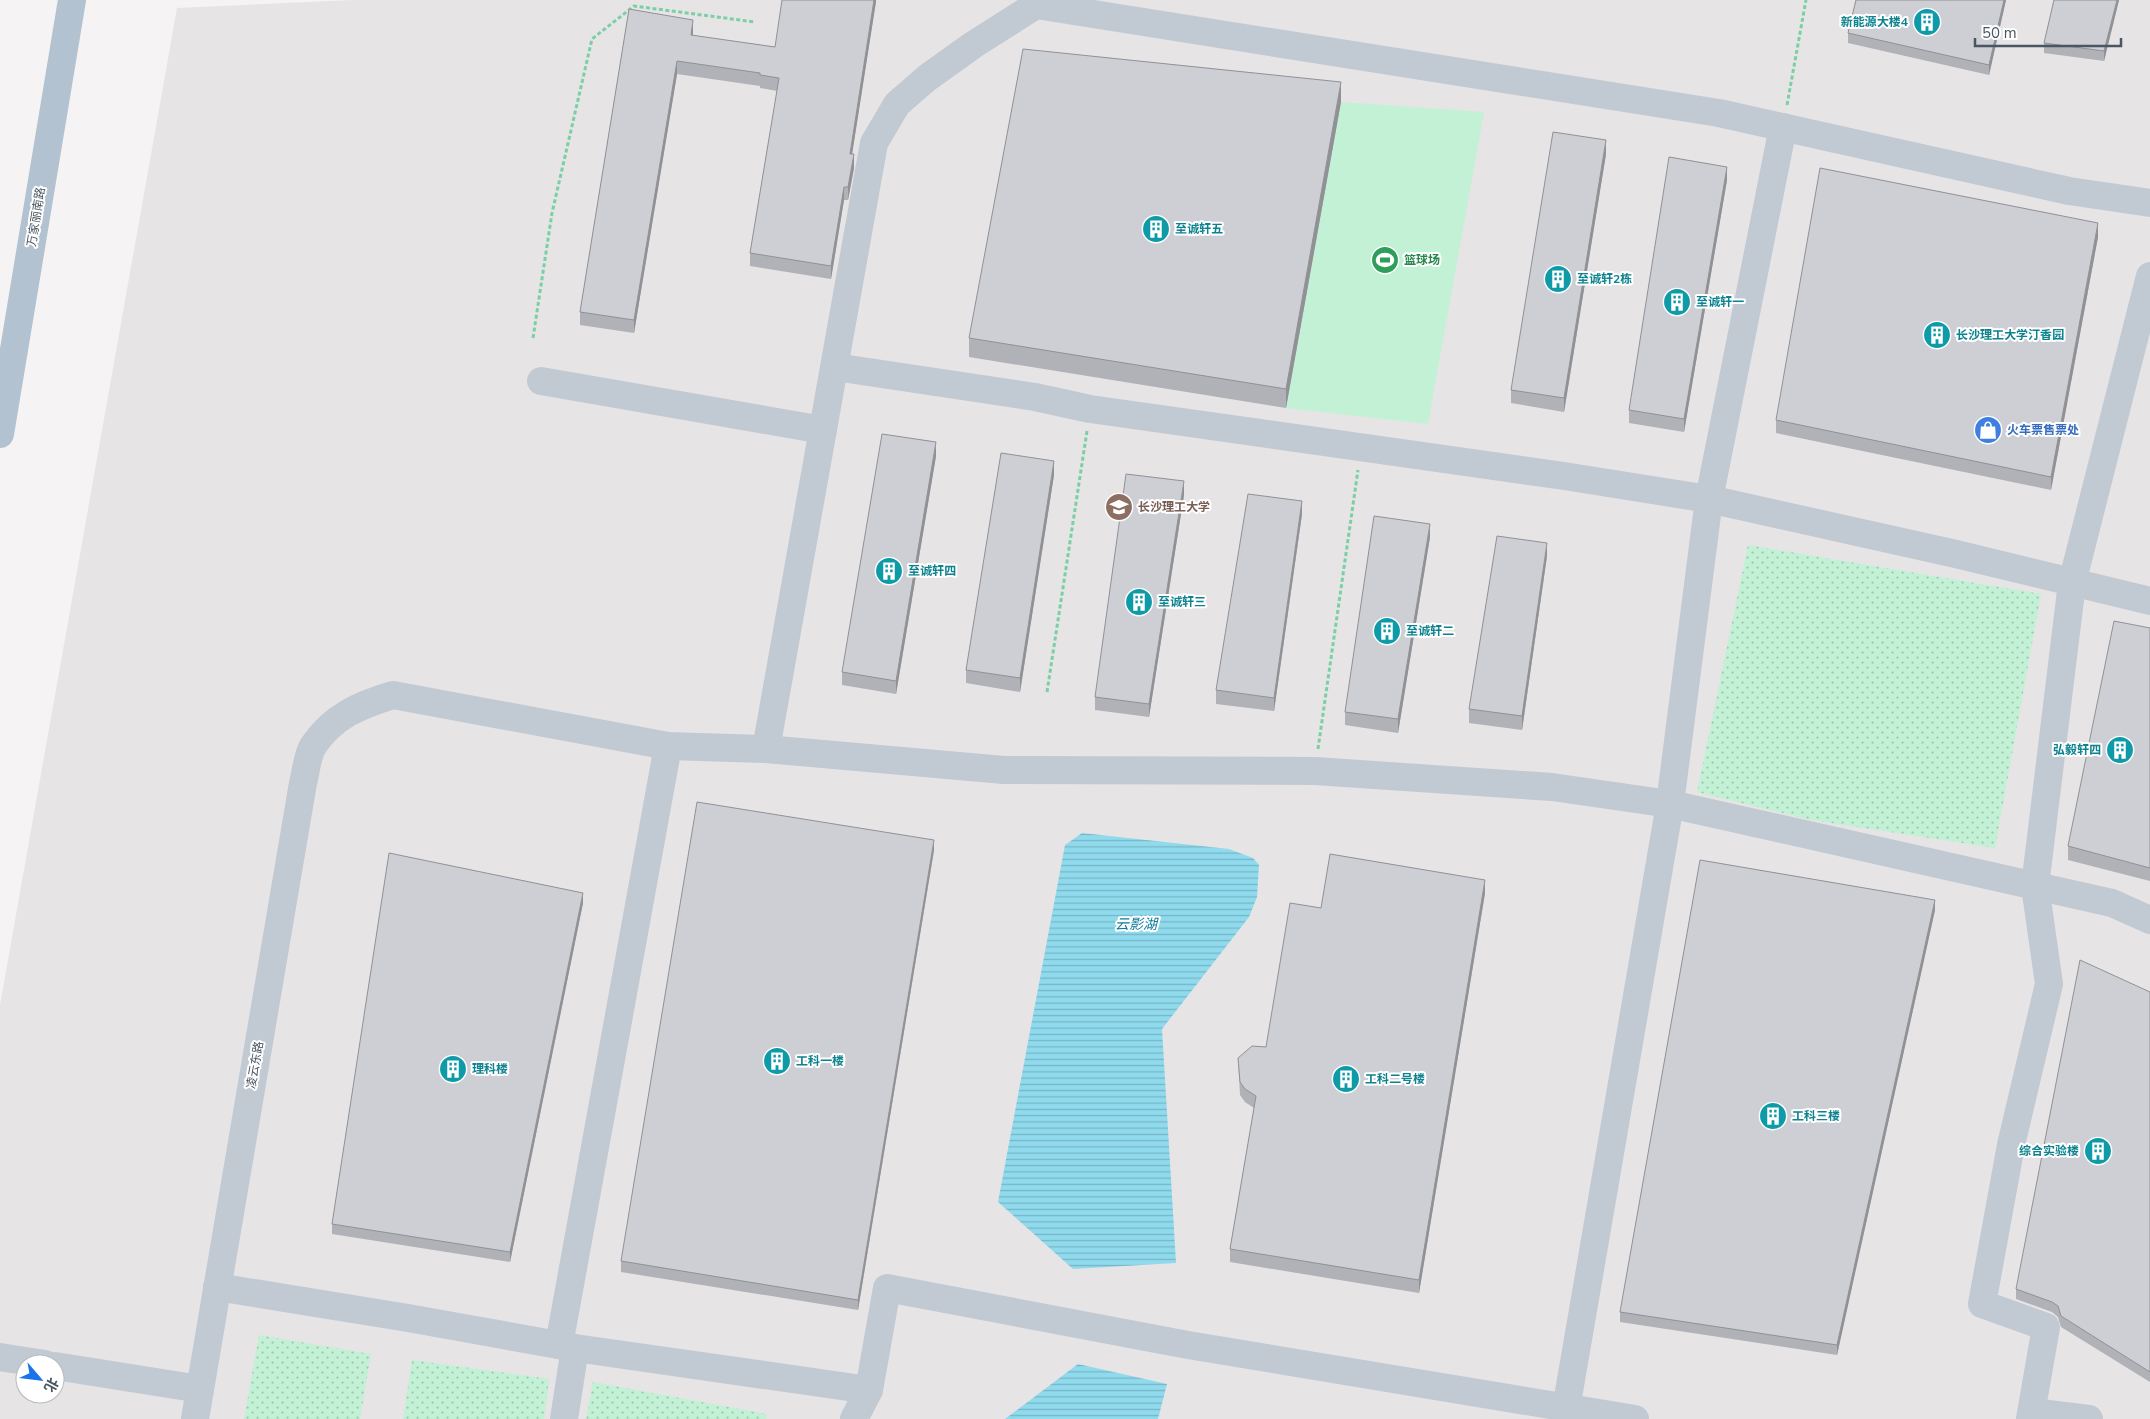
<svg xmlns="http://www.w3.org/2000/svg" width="2150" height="1419" viewBox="0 0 2150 1419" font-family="'Nunito Sans','Noto Sans SC',sans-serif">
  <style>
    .education { fill: #e6e4e5; fill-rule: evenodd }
    .grass { fill: url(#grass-dots) }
    .pitch { fill: #c3f1d5 }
    .water { fill: url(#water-rules) }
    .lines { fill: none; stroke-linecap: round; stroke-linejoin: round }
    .path { stroke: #7ad0a6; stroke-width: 3; stroke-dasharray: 4 2.5; stroke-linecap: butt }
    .minor { stroke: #c1cad2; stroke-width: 28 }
    .major { stroke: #b3c2d1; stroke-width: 28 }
    .wall { fill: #b0b2b7 }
    .shaded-wall { fill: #909195 }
    .building { fill: #cdcfd5; stroke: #909195 }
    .labels { text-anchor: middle; stroke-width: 4; stroke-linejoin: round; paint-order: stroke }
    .culture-label { font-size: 12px; font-weight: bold; fill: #0d838f; stroke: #fff; text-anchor: start }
    .street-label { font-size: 12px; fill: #4a5661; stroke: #fff }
    .leisure-label { font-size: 12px; font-weight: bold; fill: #27864d; stroke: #fff; text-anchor: start }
    .shop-label { font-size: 12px; font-weight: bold; fill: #366cbe; stroke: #fff; text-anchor: start }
    .education-label { font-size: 12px; font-weight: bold; fill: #785e54; stroke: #fff; text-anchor: start }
    .water-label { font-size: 14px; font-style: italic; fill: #0c7c9b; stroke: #fff }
  </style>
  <defs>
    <pattern id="grass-dots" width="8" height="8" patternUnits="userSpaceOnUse" patternTransform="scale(1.25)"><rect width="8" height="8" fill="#c3f1d5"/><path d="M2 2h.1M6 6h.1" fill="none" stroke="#a0c6b0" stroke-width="1.8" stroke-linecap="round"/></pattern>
    <pattern id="water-rules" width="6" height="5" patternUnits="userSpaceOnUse" patternTransform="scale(1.25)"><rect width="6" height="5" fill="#90daee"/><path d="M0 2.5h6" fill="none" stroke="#78b4c4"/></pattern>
  </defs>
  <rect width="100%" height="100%" fill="#f5f3f3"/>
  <path class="education" d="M353 0H2150V1419H0V1005L177 8ZM25 1364H55V1394H25Z"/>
  <g class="grass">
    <polygon points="1748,545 2041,594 1995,848 1811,820 1697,792"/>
    <polygon points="259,1335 371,1354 360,1419 244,1419"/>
    <polygon points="412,1360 549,1379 544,1419 403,1419"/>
    <polygon points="593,1382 767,1414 766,1419 586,1419"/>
  </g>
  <polygon class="pitch" points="1341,102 1484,112 1428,424 1286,408"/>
  <g class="water">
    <polygon points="1082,833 1229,849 1253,858 1259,865 1257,897 1249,917 1162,1029 1176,1263 1073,1269 998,1202 1065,845"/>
    <polygon points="1078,1364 1167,1384 1158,1419 1005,1419"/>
  </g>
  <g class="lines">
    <g class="path">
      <polyline points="1787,105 1806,0"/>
      <polyline points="533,338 552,213 592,39 634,6 755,22"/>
      <polyline points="1047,692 1087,431"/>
      <polyline points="1318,749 1358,470"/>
    </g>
    <g class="minor">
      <polyline points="835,367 1035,397 1090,409 1564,476 1709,499 1956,554 2150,601"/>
      <polyline points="541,381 823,430"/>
      <polyline points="766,749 874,143 897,104 927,78 973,45 1036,5 1719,113 2069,191 2150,203"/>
      <polyline points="217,1287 408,1318 575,1348 869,1390 887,1288 1188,1345 1635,1419"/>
      <polyline points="559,1345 668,746"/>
      <polyline points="0,1357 45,1364"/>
      <polyline points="55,1366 200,1389"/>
      <polyline points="1566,1409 1670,804 1709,499 1783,127"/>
      <polyline points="2032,1412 2089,1419"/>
      <path d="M195 1419 303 783C306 772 307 756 313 746 333 716 360 705 393 695L668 746 766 749 1004 770 1315 771 1552 787 1670 804 2112 903 2150 920"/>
      <polyline points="564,1419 575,1348"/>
      <polyline points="854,1419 869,1390"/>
      <polyline points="2030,1419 2046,1327 1982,1304 2011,1145 2049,984 2035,886 2072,583 2150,276"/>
    </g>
    <polyline class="major" points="0,434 72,0"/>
  </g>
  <g class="wall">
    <polygon points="876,0 852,154 854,168 848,200 844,200 831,279 750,266 750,253 777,91 760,88 760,86 677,74 634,333 580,325 580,312 629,9 693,33 693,36 775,47"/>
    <polygon points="1856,0 2006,0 1989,75 1848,43 1848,33"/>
    <polygon points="2054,0 2119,0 2104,61 2044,53 2044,43"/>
    <polygon points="1341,102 1286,408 969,357 969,338"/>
    <polygon points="1606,154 1564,412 1511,403 1511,390"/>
    <polygon points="1727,180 1684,432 1629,423 1629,410"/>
    <polygon points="2098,237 2051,490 1776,433 1776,420"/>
    <polygon points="936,456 896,694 842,685 842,672"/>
    <polygon points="1054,475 1020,692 966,683 966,670"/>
    <polygon points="1184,495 1149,717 1095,710 1095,697"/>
    <polygon points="1302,514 1274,711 1216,704 1216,690"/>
    <polygon points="1430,537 1398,733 1345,725 1345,712"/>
    <polygon points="1547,556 1522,730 1469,723 1469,709"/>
    <polygon points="2150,628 2150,881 2068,860 2068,846"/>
    <polygon points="934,850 858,1310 621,1272 621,1261"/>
    <polygon points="1485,893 1419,1293 1230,1262 1230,1249 1254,1108 1245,1102 1240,1095 1238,1058 1266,1047 1321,908"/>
    <polygon points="583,903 510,1262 332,1234 332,1224"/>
    <polygon points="1935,910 1837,1355 1620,1322 1620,1312"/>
    <polygon points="2150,992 2150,1382 2061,1327 2058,1317 2052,1312 2016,1299 2016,1289"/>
  </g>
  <g class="shaded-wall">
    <polygon points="874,0 876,0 876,2 850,167 850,154"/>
    <polygon points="2004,0 2006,0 1989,75 1989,65"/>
    <polygon points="2117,0 2119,0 2104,61 2104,51"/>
    <polygon points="693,20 693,33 691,49 691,35"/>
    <polygon points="677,61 677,74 634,333 634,320"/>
    <polygon points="1341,82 1341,102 1286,408 1286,389"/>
    <polygon points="1606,140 1606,154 1564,412 1564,398"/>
    <polygon points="854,154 854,168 848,200 848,187"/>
    <polygon points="1727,167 1727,180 1684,432 1684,419"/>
    <polygon points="844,187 844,200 831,279 831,266"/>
    <polygon points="2098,223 2098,237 2051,490 2051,477"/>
    <polygon points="936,442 936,456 896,694 896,681"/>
    <polygon points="1054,461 1054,475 1020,692 1020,678"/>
    <polygon points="1184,481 1184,495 1149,717 1149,704"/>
    <polygon points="1302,501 1302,514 1274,711 1274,698"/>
    <polygon points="1430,524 1430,537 1398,733 1398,719"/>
    <polygon points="1547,543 1547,556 1522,730 1522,716"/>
    <polygon points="934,840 934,850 858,1310 858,1300"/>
    <polygon points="1485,880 1485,893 1419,1293 1419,1280"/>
    <polygon points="583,893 583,903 510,1262 510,1252"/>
    <polygon points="1935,900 1935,910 1837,1355 1837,1345"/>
  </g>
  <g class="building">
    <polygon points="782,0 874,0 850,154 854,154 848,187 844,187 831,266 750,253 779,78 760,75 760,73 677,61 634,320 580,312 629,9 693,20 691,35 775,47"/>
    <polygon points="1856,0 2004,0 1989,65 1848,33"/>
    <polygon points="2054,0 2117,0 2104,51 2044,43"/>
    <polygon points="1023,49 1341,82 1286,389 969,338"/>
    <polygon points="1553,132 1606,140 1564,398 1511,390"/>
    <polygon points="1669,157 1727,167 1684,419 1629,410"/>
    <polygon points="1820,168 2098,223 2051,477 1776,420"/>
    <polygon points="882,434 936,442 896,681 842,672"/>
    <polygon points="1001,453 1054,461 1020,678 966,670"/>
    <polygon points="1126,474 1184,481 1149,704 1095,697"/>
    <polygon points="1248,494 1302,501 1274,698 1216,690"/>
    <polygon points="1374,516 1430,524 1398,719 1345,712"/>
    <polygon points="1497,536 1547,543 1522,716 1469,709"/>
    <polygon points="2114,621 2150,628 2150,868 2068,846"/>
    <polygon points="697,802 934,840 858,1300 621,1261"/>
    <polygon points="389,853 583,893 510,1252 332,1224"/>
    <polygon points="1330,854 1485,880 1419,1280 1230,1249 1256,1096 1245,1089 1240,1082 1238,1058 1252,1046 1266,1047 1290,903 1321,908"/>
    <polygon points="1700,860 1935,900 1837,1345 1620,1312"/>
    <polygon points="2080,960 2150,992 2150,1372 2061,1316 2058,1306 2052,1302 2016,1289"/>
  </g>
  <defs>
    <g id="building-disc" transform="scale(1.4375)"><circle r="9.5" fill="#0f9aa8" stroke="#fff"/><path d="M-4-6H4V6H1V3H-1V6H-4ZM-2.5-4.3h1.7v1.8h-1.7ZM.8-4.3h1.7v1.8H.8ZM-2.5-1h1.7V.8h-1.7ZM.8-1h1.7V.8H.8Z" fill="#fff"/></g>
    <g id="stadium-disc" transform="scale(1.4375)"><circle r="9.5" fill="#2e9e5b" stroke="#fff"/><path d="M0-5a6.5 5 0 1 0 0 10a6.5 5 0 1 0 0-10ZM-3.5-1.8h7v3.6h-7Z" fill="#fff"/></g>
    <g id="shop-disc" transform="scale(1.4375)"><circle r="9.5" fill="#3f7fe0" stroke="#fff"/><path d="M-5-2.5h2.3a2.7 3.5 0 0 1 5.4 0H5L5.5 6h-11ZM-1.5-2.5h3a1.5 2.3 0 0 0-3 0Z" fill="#fff"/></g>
    <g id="university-disc" transform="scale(1.4375)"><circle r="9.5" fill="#8d6e63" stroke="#fff"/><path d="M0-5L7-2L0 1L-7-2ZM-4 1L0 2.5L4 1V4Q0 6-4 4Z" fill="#fff"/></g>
  </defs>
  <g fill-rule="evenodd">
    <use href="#building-disc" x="1927" y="22"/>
    <use href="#building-disc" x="1156" y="229"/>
    <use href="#stadium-disc" x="1385" y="260"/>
    <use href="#building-disc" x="1558" y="279"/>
    <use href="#building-disc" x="1677" y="302"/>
    <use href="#building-disc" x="1937" y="335"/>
    <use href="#shop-disc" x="1988" y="430"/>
    <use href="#university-disc" x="1119" y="507"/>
    <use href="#building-disc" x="889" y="571"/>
    <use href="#building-disc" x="1139" y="602"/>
    <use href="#building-disc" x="1387" y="631"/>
    <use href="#building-disc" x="2120" y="750"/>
    <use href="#building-disc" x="777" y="1061"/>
    <use href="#building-disc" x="453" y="1069"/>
    <use href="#building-disc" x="1346" y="1079"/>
    <use href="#building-disc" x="1773" y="1116"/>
    <use href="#building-disc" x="2098" y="1151"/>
  </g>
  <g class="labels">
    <g class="culture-label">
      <text x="1908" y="26" text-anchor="end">新能源大楼4</text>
      <text x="1175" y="233">至诚轩五</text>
      <text x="1577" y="283">至诚轩2栋</text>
      <text x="1696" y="306">至诚轩一</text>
      <text x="1956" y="339">长沙理工大学汀香园</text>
      <text x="908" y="575">至诚轩四</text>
      <text x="1158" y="606">至诚轩三</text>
      <text x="1406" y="635">至诚轩二</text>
      <text x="2101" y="754" text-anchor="end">弘毅轩四</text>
      <text x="796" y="1065">工科一楼</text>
      <text x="472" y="1073">理科楼</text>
      <text x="1365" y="1083">工科二号楼</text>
      <text x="1792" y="1120">工科三楼</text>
      <text x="2079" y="1155" text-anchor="end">综合实验楼</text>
    </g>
    <g class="street-label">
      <text transform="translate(36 217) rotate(-81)" y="4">万家丽南路</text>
      <text transform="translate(255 1065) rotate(-80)" y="4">凌云东路</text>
    </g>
    <g class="leisure-label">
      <text x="1404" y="264">篮球场</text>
    </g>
    <g class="shop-label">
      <text x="2007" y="434">火车票售票处</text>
    </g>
    <g class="education-label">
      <text x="1138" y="511">长沙理工大学</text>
    </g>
    <g class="water-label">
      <text x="1136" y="929">云影湖</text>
    </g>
  </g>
  <g transform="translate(40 1379) rotate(118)"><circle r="24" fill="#ffffff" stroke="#b7bbc0"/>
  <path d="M0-4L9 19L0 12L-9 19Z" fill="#1a73e8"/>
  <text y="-8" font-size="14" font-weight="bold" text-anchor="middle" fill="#4a5661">北</text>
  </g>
  <path d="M1975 38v8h146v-8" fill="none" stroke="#4a5661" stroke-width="2.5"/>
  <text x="1982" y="38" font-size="15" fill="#4a5661" stroke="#ffffff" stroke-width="4" paint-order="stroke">50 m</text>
</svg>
